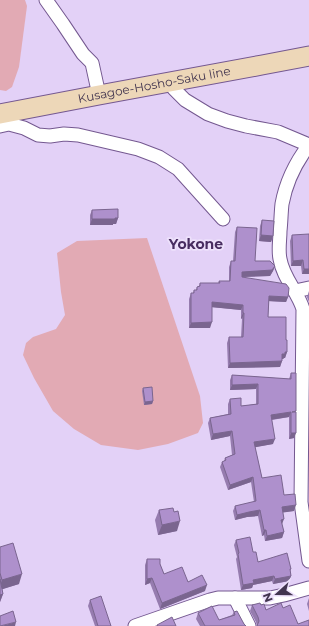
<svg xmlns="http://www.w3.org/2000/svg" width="309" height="626" viewBox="0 0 309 626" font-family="Montserrat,sans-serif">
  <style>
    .green { fill: #e2aab4 }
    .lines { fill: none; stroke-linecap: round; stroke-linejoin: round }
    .minor-casing { stroke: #745890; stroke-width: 15 }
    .secondary-casing { stroke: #745890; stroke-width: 21 }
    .minor { stroke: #fff; stroke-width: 13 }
    .secondary { stroke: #edd7b8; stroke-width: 19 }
    .wall { fill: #967caf }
    .shaded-wall { fill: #7a658f }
    .building { fill: #ae90cc; stroke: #7a658f }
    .labels { text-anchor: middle; stroke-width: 3.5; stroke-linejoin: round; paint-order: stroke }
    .street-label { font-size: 12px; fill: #42354f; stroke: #ede1fb }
    .quarter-label { font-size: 14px; font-weight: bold; fill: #482d61; stroke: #ede1fb }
  </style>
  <rect width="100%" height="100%" fill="#e3d1f7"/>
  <g class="green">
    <polygon points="0,0 25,0 27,6 19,67 12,87 6,91 0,90"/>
    <polygon points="147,238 200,396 203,423 198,433 168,444 138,450 101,445 74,429 53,411 34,378 23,355 26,343 33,337 56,329 65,315 61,292 57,253 77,241"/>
  </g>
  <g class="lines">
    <g class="minor-casing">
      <g id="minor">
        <polyline points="46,0 63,24 83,54 92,63 99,95"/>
        <polyline points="171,82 174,89 185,100 208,114 227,121 246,126 278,132 309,145"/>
        <polyline points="0,126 9,124 24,128 38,135 50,136 64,134 78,135 138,149 159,157 178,169 223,219"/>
        <path d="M309 145C296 162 286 182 282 204 281 213 281 222 280 231 280 240 278 250 280 259 283 278 298 292 303 309L301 502 309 561"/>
        <polyline points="295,291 309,288"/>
        <polyline points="235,598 249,626"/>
        <polyline points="135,626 210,600 218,598 270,598 284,595 309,588"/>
      </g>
    </g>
    <g class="secondary-casing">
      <g id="secondary">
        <path id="s1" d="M0 114 99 95 262 65 309 56"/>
      </g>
    </g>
    <use href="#minor" class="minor"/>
    <use href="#secondary" class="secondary"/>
  </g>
  <g class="wall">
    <polygon points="92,210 118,218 116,224 113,224 113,225 90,225 90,215"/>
    <polygon points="262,220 273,236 271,242 259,241 260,226"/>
    <polygon points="237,227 255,261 275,266 273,271 270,276 243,277 288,297 286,302 269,301 268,317 286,340 287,352 285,358 284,358 283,359 282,359 282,361 280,367 228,368 227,343 229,337 241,337 242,319 241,318 241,310 212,307 210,328 189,328 189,299 191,293 193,293 194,290 196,290 197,287 199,286 200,283 218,283 219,281 229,281 229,267 231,261 233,261 235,232"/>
    <polygon points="292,235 309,274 302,274 301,266 291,266 290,241"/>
    <polygon points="309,291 309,302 307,297"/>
    <polygon points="291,373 294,438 289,439 289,417 272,420 273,444 255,447 262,478 284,495 294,511 283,512 282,525 284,532 282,538 265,541 264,535 262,536 258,516 247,517 235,520 233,511 235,506 254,502 251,482 228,490 220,467 222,462 224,461 225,458 232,455 230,436 211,440 208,423 210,418 228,414 228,404 230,399 241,406 256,404 256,389 230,390 230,380 232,375 289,379"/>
    <polygon points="143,388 153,401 152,404 144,405 142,391"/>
    <polygon points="159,510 177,531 158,535 155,520"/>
    <polygon points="236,540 253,552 258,562 291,569 290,571 291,576 289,581 273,584 272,581 253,585 252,588 241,590 236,559 237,557 234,545"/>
    <polygon points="0,547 19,584 2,589 3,594 0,602"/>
    <polygon points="147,559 160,564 164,574 188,582 205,591 160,609 150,583 145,585 145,565"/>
    <polygon points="309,598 309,611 307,604"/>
    <polygon points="90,600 111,626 95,626 88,606"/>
    <polygon points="252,605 261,605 266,610 283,608 298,624 309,626 257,626 256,622 250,611"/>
    <polygon points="234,612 246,626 200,626 196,619 198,613 219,620 232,615"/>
  </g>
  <g class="shaded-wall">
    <polygon points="118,218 116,224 113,224 113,225 90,225 92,219"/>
    <polygon points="261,235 273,236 271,242 259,241"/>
    <polygon points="303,260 301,266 291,266 293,261"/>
    <polygon points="275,266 273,271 270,276 240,277 242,272"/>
    <polygon points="304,269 309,269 309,274 302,274"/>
    <polygon points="269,296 288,297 286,302 267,301"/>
    <polygon points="212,302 243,305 241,310 210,307"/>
    <polygon points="243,313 244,313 242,319 241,318"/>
    <polygon points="212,322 210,328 189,328 191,323"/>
    <polygon points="285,352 287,352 285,358 284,358 283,359 280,359 282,354"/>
    <polygon points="282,361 280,367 228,368 230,363"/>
    <polygon points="258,384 256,389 230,390 232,385"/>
    <polygon points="153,401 152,404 144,405 145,402"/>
    <polygon points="291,412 289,417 269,420 271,415"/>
    <polygon points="232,431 230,436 211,440 213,434"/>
    <polygon points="291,433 296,433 294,438 289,439"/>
    <polygon points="275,439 273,444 252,448 254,442"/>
    <polygon points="253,477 251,482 228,490 230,485"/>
    <polygon points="296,505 294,511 280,513 282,507"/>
    <polygon points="260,510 258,516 247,517 235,520 237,515 249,512"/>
    <polygon points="284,519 282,524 281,520"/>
    <polygon points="180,521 177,531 158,535 162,525"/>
    <polygon points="264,530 266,530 264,535 262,536"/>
    <polygon points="284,532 282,538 265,541 267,536"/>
    <polygon points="22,574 19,584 0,590 0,586 2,580"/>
    <polygon points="274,576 272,581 253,585 252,588 241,590 243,585 253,580"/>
    <polygon points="291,576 289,581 273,584 275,579"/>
    <polygon points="152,578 150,583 145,585 147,579"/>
    <polygon points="207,585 205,591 160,609 162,603"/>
    <polygon points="3,594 0,602 0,595"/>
    <polygon points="16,622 15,626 1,626"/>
  </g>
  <g class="building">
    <polygon points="118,209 118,218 115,218 115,219 92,219 92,210"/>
    <polygon points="262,220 274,221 273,236 261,235"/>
    <polygon points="237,227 257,228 255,261 270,261 275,266 272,270 242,272 242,277 286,284 289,288 288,297 269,296 268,317 286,317 286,340 287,340 287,352 285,352 285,354 282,354 282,361 230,363 229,337 243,337 244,313 243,313 243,305 212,302 212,322 191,323 191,293 194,293 194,290 197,290 197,287 200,286 200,283 220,283 219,281 230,281 231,261 235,261"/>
    <polygon points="309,234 309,269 304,269 303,260 293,261 292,235"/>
    <polygon points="291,373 296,373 296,411 292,412 296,412 296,433 291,433 291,412 271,415 275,439 254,442 262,478 281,475 284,495 295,494 296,505 282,507 284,519 281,520 284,532 267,536 266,530 264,530 260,510 249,512 237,515 235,506 256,501 253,477 230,485 222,462 226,460 225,458 235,454 232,431 213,434 210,418 231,414 230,399 241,398 241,406 258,404 258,384 232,385 232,375 291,379"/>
    <polygon points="152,387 153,401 145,402 143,388"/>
    <polygon points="173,508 174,512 178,511 180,521 162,525 159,510"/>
    <polygon points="250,537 253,552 256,552 258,562 287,553 291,569 290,569 291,576 275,579 274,576 253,580 254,583 243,585 238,554 239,553 236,540"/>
    <polygon points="13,543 22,574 2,580 0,573 0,547"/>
    <polygon points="147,559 160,559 160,564 164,574 182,567 188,582 202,575 207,585 162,603 152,578 147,579"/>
    <polygon points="0,579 3,594 0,595"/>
    <polygon points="101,596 111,626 98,626 90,600"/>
    <polygon points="260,603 261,605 264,604 266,610 281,603 283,608 290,605 298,624 309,620 309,626 257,626 259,621 258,617 252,605"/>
    <polygon points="212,606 219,620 235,615 234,612 237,611 244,624 246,626 205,626 198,613"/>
    <polygon points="13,611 16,622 0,626 0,616"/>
    <polygon points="172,617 176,626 158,626 157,625"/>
  </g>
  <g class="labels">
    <g class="street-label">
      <text dy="4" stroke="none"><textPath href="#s1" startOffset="157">Kusagoe-Hosho-Saku line</textPath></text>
    </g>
    <g class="quarter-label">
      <text x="196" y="249">Yokone</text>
    </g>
  </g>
  <g transform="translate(277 594) rotate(249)" stroke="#ede1fb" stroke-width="3" paint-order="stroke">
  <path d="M0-3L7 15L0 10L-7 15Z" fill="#42354f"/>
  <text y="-6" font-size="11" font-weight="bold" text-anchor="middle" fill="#42354f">N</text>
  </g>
</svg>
